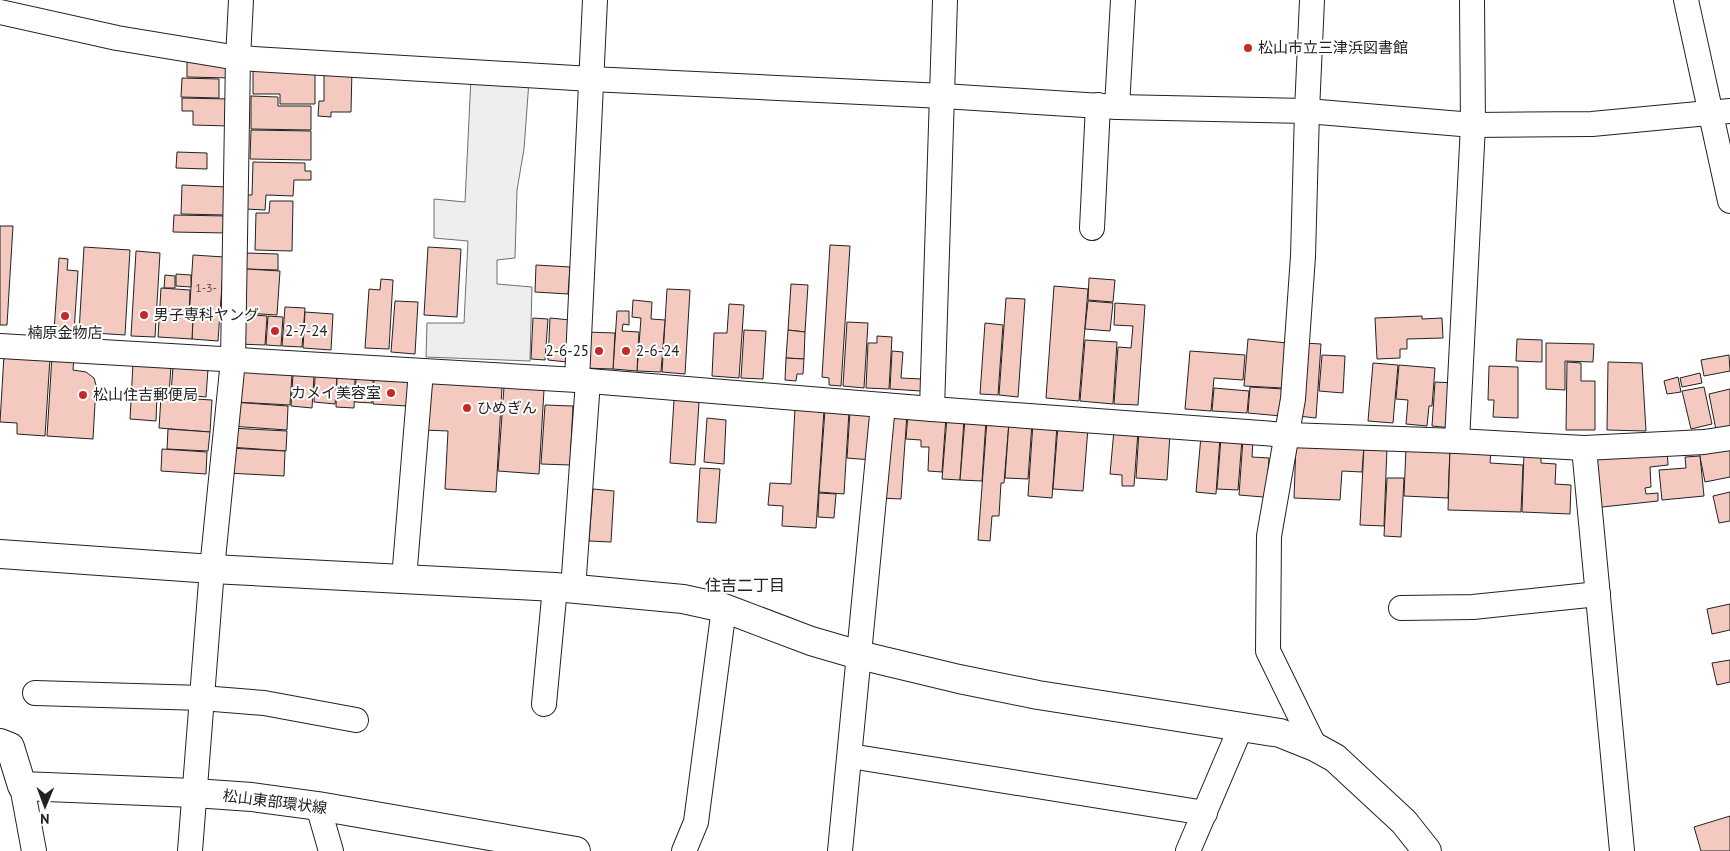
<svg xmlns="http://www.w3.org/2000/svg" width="1730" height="851" viewBox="0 0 1730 851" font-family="'PT Sans','Noto Sans JP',sans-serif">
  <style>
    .green { fill: #eee; stroke: #6f6f6f }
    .building { fill: #f3c9c0; stroke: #222 }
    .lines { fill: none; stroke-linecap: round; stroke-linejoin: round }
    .minor-casing { stroke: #222; stroke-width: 26 }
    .tertiary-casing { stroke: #222; stroke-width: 30 }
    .primary-casing { stroke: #222; stroke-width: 30 }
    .minor { stroke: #fff; stroke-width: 24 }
    .tertiary { stroke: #fff; stroke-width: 28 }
    .primary { stroke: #fff; stroke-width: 28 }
    .poi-dot { fill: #c62828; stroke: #fff; stroke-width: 2 }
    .labels { text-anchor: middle; stroke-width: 4; stroke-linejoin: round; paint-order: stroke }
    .number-label { font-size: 12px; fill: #564c4a }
    .poi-label { font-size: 15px; fill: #222; stroke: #fff; text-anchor: start }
    .street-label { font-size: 15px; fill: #222; stroke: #fff }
    .neighbourhood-label { font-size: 16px; fill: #222; stroke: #fff }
  </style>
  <rect width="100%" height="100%" fill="#fff"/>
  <polygon class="green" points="471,77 529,81 524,149 517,190 515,258 497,260 497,284 532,287 530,361 426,357 427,323 464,323 468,241 434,238 434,199 465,202"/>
  <g class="building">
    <polygon points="187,59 231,60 230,78 187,77"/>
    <polygon points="253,68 315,69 315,104 280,104 280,94 253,94"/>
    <polygon points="324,69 352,69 351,112 331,112 331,117 318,116 319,101 324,101"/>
    <polygon points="182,78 219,79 219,98 181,97"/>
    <polygon points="251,96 278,97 278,106 311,106 311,130 251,129"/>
    <polygon points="182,98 230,99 229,126 193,125 193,111 182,111"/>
    <polygon points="251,130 311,131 311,160 250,159"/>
    <polygon points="177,152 207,153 207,169 176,168"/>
    <polygon points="253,162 305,163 305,171 311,171 311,180 294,180 293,196 266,195 265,210 245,209 245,195 252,195"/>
    <polygon points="182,185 227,187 226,215 181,214"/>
    <polygon points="270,201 293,201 292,251 255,250 256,213 269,213"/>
    <polygon points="174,215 227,216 227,233 173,232"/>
    <polygon points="0,226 13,226 7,325 0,325"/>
    <polygon points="830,245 850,246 841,386 829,385 829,378 822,377"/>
    <polygon points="84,247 130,250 125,335 79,332"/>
    <polygon points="428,247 461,249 457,317 424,315"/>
    <polygon points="136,251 160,253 155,337 131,336"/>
    <polygon points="246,253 278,254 278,270 246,269"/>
    <polygon points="193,255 224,257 218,341 192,339 193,318 189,318"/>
    <polygon points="59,258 68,259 67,270 78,271 74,332 54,331"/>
    <polygon points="536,265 570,267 568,294 535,292"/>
    <polygon points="246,269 280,271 277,315 243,313"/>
    <polygon points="176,274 191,275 191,287 176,286"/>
    <polygon points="165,275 175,276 175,288 164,288"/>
    <polygon points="1089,278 1115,280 1113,302 1088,300"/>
    <polygon points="381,279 393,280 389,349 365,348 369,289 380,290"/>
    <polygon points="791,284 808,285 805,332 788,330"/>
    <polygon points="1054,286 1088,289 1079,401 1046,398"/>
    <polygon points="161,288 190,290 189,318 193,319 192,339 158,337"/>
    <polygon points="667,289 690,290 685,374 662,372"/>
    <polygon points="1006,298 1025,299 1018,397 999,395"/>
    <polygon points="633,300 652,302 651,319 665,320 661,372 637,371 641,318 632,317"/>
    <polygon points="395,301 418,302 415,354 391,352"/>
    <polygon points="1088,301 1113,303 1110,331 1085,329"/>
    <polygon points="1115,303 1145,305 1138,405 1114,404 1118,347 1131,348 1133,326 1114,325"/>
    <polygon points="729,304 744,305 739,378 712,376 714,333 727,333"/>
    <polygon points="285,307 305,308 302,347 282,346"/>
    <polygon points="617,311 629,311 629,325 623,324 622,331 639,332 637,371 613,369"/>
    <polygon points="305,312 333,314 331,350 303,348"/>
    <polygon points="239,314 267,316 265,345 237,344"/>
    <polygon points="268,316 283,317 281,346 266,345"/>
    <polygon points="1422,316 1422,319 1442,318 1443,338 1407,339 1407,349 1400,349 1400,358 1377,359 1375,318"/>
    <polygon points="533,318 548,319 545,360 531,359"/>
    <polygon points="550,318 570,320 567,362 548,360"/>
    <polygon points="847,322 868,323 864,388 843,386"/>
    <polygon points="985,323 1003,325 998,395 980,394"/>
    <polygon points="744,330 766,331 763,379 741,378"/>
    <polygon points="788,330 805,332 804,359 786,358"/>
    <polygon points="586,332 615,333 613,369 584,368"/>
    <polygon points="877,336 892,337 889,389 866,388 868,343 877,343"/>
    <polygon points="1248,339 1287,343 1283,388 1244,386"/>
    <polygon points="1517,339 1542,340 1542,362 1516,361"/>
    <polygon points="1085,340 1117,342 1113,404 1080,401"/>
    <polygon points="1304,343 1321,344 1316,418 1298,416"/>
    <polygon points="1546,343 1594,344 1593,362 1565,361 1565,390 1546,389"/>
    <polygon points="892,351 903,352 901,378 922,379 921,391 890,389"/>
    <polygon points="1190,351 1245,355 1243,380 1214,378 1211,411 1185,409"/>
    <polygon points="4,355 50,358 45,436 17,434 17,423 0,422"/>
    <polygon points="1322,355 1345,356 1343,393 1319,391"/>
    <polygon points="1729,355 1730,371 1704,376 1701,360"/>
    <polygon points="52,356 74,357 73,370 86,372 94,378 96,385 93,439 47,436"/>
    <polygon points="786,358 804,359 803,374 797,374 796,381 785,380"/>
    <polygon points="1567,362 1581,363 1581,381 1595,381 1595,430 1566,430"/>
    <polygon points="1608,362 1642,363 1646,431 1607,430"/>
    <polygon points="133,363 171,366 169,395 157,395 156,421 130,419"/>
    <polygon points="1373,363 1398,365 1393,423 1368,421"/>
    <polygon points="1399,365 1435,368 1432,406 1429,406 1427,426 1406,424 1408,400 1396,399"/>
    <polygon points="1489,366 1518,367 1518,418 1493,417 1494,400 1488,400"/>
    <polygon points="173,367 208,369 206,397 171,394"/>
    <polygon points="237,371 292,374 290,405 235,402"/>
    <polygon points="1700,373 1702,383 1682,387 1680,378"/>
    <polygon points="293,374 314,376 312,408 291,406"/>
    <polygon points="315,376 337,377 335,404 314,402"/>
    <polygon points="337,377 355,379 354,408 336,407"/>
    <polygon points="1678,377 1681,392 1667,394 1664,381"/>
    <polygon points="356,379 373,380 372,403 355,402"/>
    <polygon points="374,380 408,382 407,406 373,404"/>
    <polygon points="427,382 502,387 496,492 445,489 448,431 424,430"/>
    <polygon points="1435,382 1456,383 1453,428 1432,426"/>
    <polygon points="504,387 544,390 539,474 498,471"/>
    <polygon points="1250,387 1283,389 1281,416 1248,413"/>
    <polygon points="1704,387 1712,424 1691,429 1682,391"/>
    <polygon points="1214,388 1249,391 1247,413 1212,411"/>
    <polygon points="1730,389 1730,428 1716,430 1709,394"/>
    <polygon points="161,397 212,400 210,432 159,428"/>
    <polygon points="674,400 699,402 695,465 670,463"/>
    <polygon points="232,402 288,406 287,430 230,426"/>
    <polygon points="545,405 573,406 570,465 541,464"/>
    <polygon points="795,408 824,410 816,528 782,526 783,506 768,505 770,483 791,484"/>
    <polygon points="825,410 849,411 844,494 819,492"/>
    <polygon points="850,411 875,413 872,460 847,458"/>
    <polygon points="886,413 907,414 901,499 879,498"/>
    <polygon points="908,414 946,417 942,472 928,471 929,447 921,447 921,440 906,439"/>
    <polygon points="947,417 964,419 960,480 942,479"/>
    <polygon points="707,418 726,420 724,464 704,462"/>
    <polygon points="965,419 986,420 982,481 960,480"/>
    <polygon points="987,420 1009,422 1004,483 1001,483 999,516 992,516 990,541 978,540"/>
    <polygon points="1009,422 1032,423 1028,479 1005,478"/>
    <polygon points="1033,423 1057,425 1052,498 1028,496"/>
    <polygon points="1058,425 1088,428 1083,491 1053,489"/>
    <polygon points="230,428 287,431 286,451 229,447"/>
    <polygon points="168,429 210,432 208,451 167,449"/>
    <polygon points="1114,430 1138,431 1134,486 1122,486 1122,475 1110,474"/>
    <polygon points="1139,431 1170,434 1167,480 1136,478"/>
    <polygon points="1201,436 1220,437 1216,494 1196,492"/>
    <polygon points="1221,438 1242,439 1238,490 1217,489"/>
    <polygon points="1243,439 1253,440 1252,457 1269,458 1268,471 1277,472 1275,498 1239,495"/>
    <polygon points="1296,443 1364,446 1362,472 1342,471 1340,500 1294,498"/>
    <polygon points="1364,446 1387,447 1384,526 1360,525"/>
    <polygon points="1730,446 1730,477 1705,482 1699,452"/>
    <polygon points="1406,447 1450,449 1448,498 1404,496"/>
    <polygon points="229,448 285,451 284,476 227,473"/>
    <polygon points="162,449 207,452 206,474 161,471"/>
    <polygon points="1450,449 1491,451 1490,463 1523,465 1521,512 1448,510"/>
    <polygon points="1667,450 1668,465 1650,467 1651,487 1645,488 1646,494 1658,493 1658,501 1593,508 1588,458"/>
    <polygon points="1524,452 1541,453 1541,463 1556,464 1555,484 1571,485 1570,514 1522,512"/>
    <polygon points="1700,456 1704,496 1662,500 1659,470 1686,468 1685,457"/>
    <polygon points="700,468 720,469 716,523 697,522"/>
    <polygon points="1387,478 1404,478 1401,537 1384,536"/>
    <polygon points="593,489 614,491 611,542 589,541"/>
    <polygon points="1730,492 1730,521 1719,523 1713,496"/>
    <polygon points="819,493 836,494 834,518 818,517"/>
    <polygon points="1730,604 1730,630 1712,634 1707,609"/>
    <polygon points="1730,660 1730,682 1717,685 1712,663"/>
    <polygon points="1730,816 1730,851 1701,851 1694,827"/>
  </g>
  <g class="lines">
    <g class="minor-casing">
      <g id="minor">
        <polyline points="1312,0 1307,111 1303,256 1293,399 1269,536 1268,651 1315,747"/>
        <polyline points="1686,0 1730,201"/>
        <polyline points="0,12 117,38 238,58 591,79 943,96 1117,107 1307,111 1473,125 1592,124 1730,111"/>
        <polyline points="1117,107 1123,0"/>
        <polyline points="1092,228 1098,105"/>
        <polyline points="0,346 577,380 932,409 1288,435 1457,441 1584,448 1704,442 1730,438"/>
        <polyline points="577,380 595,0"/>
        <polyline points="932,409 945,0"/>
        <polyline points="1457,441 1473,125 1472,0"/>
        <polyline points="1584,448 1622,851"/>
        <polyline points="404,579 421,371"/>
        <polyline points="573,589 588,381"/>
        <polyline points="1401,608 1473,607 1598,594"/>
        <polyline points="35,693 202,698 264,703 356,720"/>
        <polyline points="544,704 555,587"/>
        <polyline points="850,756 1205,813"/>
        <polyline points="22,786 34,851"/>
        <polyline points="318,806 331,851"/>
        <polyline points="190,851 212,569 233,360 238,58 241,0"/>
        <polyline points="684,851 696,822 724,608"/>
        <polyline points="840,851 883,405"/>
        <polyline points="1188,851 1241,727"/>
      </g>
    </g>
    <g class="tertiary-casing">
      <polyline id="tertiary" points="0,554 212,569 555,587 683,599 724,608 811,641 859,655 959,679 1038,695 1280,733 1315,747 1335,758 1404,822 1427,851"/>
    </g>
    <g class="primary-casing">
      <polyline id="primary" points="0,743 10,747 22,786 194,793 252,797 318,806 576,851"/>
    </g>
    <use href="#minor" class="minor"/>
    <use href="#tertiary" class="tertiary"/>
    <use href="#primary" class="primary"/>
  </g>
  <g class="poi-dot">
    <circle cx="1248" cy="48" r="5"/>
    <circle cx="144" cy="315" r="5"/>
    <circle cx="65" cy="316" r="5"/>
    <circle cx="275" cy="331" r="5"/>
    <circle cx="599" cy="351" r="5"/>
    <circle cx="626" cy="351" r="5"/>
    <circle cx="391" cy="393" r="5"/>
    <circle cx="83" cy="395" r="5"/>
    <circle cx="467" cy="408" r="5"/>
  </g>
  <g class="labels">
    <g class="number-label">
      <text x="206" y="292">1-3-</text>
    </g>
    <g class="poi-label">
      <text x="1258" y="53">松山市立三津浜図書館</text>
      <text x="154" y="320">男子専科ヤング</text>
      <text x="285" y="336">2-7-24</text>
      <text x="65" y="338" text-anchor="middle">楠原金物店</text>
      <text x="589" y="356" text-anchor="end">2-6-25</text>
      <text x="636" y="356">2-6-24</text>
      <text x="381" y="398" text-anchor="end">カメイ美容室</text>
      <text x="93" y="400">松山住吉郵便局</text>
      <text x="477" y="413">ひめぎん</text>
    </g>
    <g class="street-label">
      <text transform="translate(275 802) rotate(7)" y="5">松山東部環状線</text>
    </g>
    <g class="neighbourhood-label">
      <text x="745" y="591">住吉二丁目</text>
    </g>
  </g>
  <g transform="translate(45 806) rotate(181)" stroke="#ffffff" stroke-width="4" paint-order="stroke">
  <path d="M0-4L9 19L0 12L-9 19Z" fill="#222222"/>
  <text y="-8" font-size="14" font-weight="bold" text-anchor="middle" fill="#222222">N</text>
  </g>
</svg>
